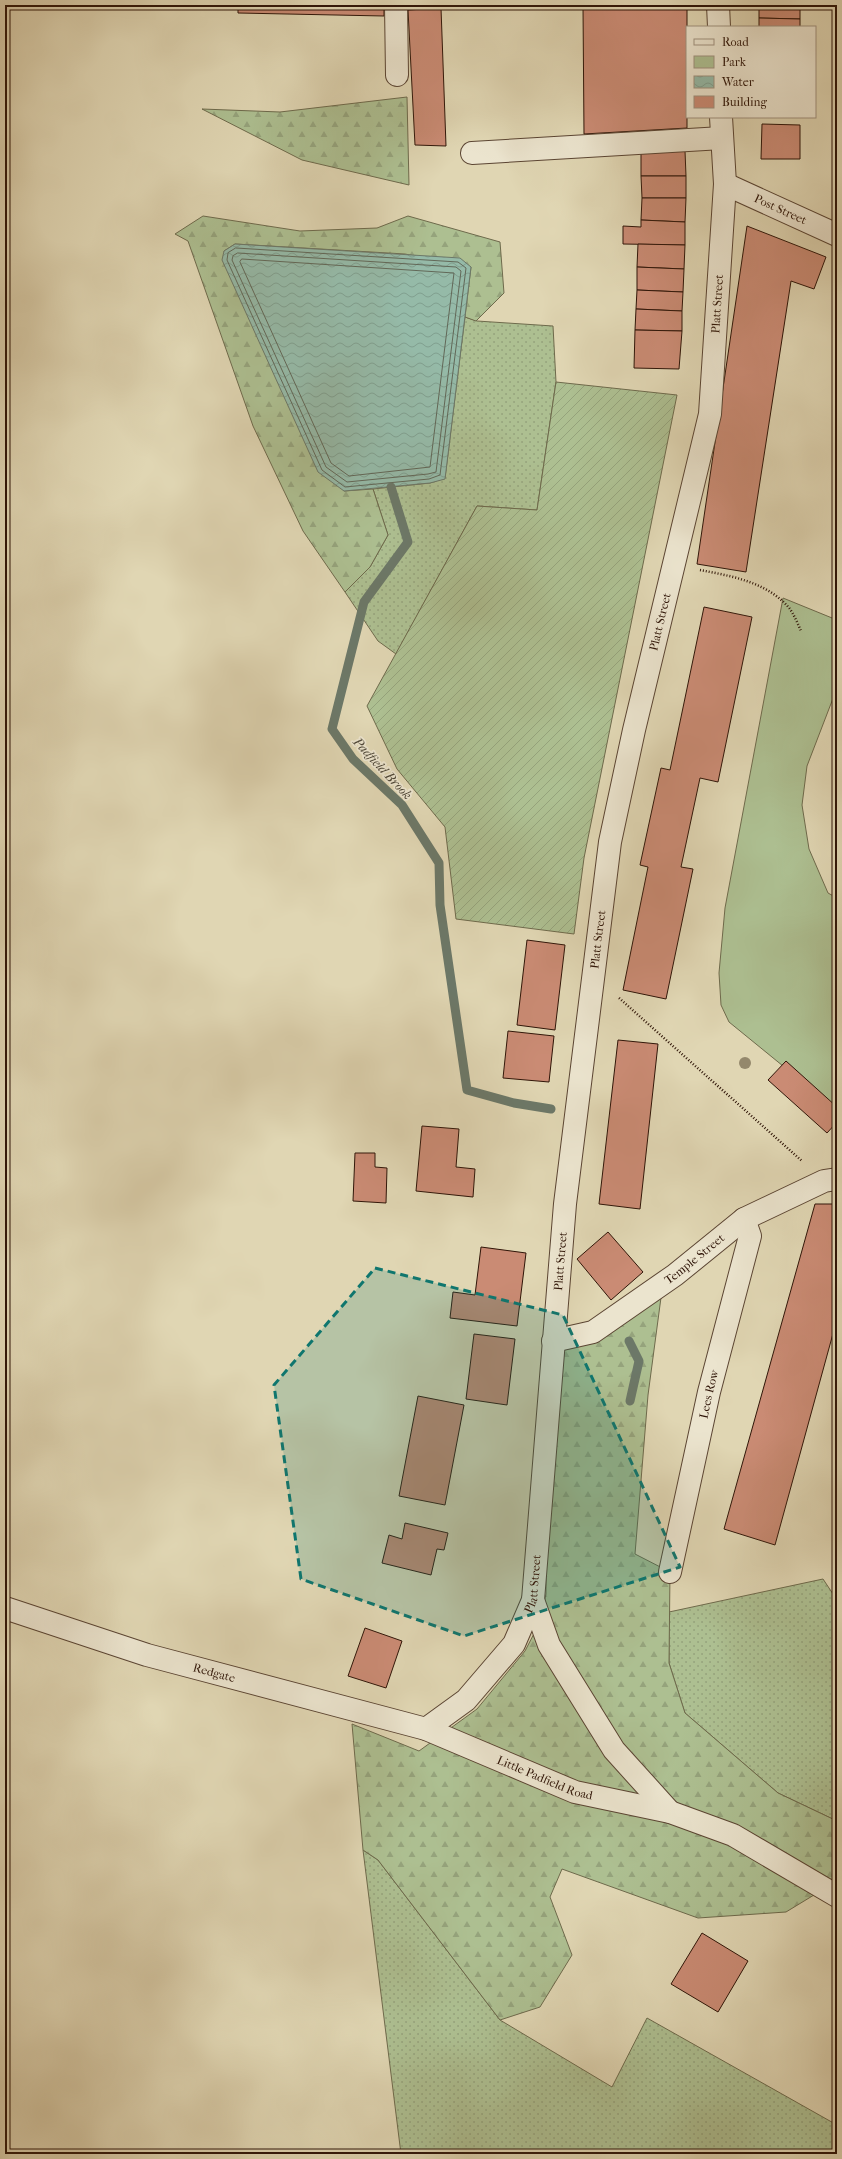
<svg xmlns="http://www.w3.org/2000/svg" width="842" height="2159" viewBox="0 0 842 2159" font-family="'IM FELL French Canon',serif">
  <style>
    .grass { fill: url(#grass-dots); stroke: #6e6a4c }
    .forest { fill: url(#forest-firs); stroke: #6e6a4c }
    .park { fill: #adbf91; stroke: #6e6a4c }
    .garden { fill: url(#garden-furrows); stroke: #6e6a4c }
    .water { fill: url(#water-waves); stroke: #6c7868 }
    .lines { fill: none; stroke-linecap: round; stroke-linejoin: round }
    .shore { stroke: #626858; stroke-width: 1 }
    .stream { stroke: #6c7868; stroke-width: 9 }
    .building { fill: #ca8b74; stroke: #2f1508 }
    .minor-casing { stroke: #5b4533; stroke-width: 24 }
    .path { stroke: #2f1508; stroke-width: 2.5; stroke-dasharray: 1 2; stroke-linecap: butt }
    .minor { stroke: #ebe4ce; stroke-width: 22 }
    .tree { fill: #94886c }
    .marked { fill: #0f766e; fill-opacity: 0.2; stroke: #0f766e; stroke-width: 3; stroke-dasharray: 8 5; stroke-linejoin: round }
    .labels { text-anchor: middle; stroke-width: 3.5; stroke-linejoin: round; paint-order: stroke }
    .street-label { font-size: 12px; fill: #2f1508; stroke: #ebe4ce }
    .water-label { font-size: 13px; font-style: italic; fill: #4e4738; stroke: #ebe4ce }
  </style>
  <defs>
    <pattern id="grass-dots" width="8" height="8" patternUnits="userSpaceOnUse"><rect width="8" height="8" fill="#adbf91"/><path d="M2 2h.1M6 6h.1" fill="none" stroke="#95a37c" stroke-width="1.8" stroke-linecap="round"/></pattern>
    <pattern id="forest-firs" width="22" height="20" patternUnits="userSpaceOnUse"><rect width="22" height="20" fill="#adbf91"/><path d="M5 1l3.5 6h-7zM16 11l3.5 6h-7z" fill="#95a37c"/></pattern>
    <pattern id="garden-furrows" width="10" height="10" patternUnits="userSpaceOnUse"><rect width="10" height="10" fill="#adbf91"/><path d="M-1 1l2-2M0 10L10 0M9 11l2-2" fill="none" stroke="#95a37c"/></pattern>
    <pattern id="water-waves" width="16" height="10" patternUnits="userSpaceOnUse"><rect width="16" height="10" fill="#95baa8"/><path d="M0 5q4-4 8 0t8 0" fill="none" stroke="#819f8f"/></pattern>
  </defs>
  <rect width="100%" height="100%" fill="#e0d6b3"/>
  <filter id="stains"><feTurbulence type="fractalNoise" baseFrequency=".005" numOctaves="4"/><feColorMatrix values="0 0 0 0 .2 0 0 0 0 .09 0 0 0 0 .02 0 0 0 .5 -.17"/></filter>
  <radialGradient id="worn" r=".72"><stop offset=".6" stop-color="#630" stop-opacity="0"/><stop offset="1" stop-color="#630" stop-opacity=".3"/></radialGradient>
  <g class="grass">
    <polygon points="465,317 477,321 553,326 556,382 537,510 477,506 396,654 378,641 345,592 370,567 388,535 373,489 430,483 445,478"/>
    <polygon points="823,1579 837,1600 837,1821 778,1793 685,1713 669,1663 669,1612"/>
    <polygon points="363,1850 378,1860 500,2020 612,2087 647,2018 837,2125 837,2154 401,2154"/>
  </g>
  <g class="forest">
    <polygon points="407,97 409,185 302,160 202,109 280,112"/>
    <polygon points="203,216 300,231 377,228 408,216 500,242 504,293 476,321 465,317 471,267 405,254 235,244 224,251 344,491 373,489 388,535 370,567 345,592 303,531 253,426 188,241 175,234"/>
    <polygon points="662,1290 648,1395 635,1554 670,1572 669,1663 685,1713 778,1793 837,1821 837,1881 786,1912 698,1918 562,1869 550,1897 572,1955 540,2007 500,2020 378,1860 363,1850 352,1724 419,1751 477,1709 525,1651 539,1624 546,1594 546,1523 561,1350"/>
  </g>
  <polygon class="park" points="783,598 837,620 837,688 807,766 802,805 809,849 828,893 837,898 837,1110 729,1022 721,1005 719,973 725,908"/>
  <polygon class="garden" points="556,382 677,395 584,858 574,934 456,919 445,827 397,769 367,706 477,506 537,510"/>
  <polygon class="water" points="235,244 460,258 471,267 445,479 430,483 344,491 318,472 222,260 224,251"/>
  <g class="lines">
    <g class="shore">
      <polygon points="236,248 458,262 466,268 440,475 429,479 345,487 322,470 227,260 228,253"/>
      <polygon points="238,253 456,267 461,271 436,472 428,474 347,482 326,467 232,260 233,256"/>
      <polygon points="242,259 454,273 430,467 349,476 331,463 240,262"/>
    </g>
    <g class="stream">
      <polyline points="391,487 408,542 364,602 332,729 353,759 402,805 439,863 440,905 467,1090 514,1103 551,1109"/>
      <polyline points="629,1341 639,1361 630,1401"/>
    </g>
  </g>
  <g class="building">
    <polygon points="238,5 384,5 384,16 238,13"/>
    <polygon points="441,5 687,5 687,128 584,134 583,7 441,8"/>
    <polygon points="759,5 800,5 800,19 759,18"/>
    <polygon points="441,8 446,146 415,145 408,10"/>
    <polygon points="759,18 800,19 800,27 759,27"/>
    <polygon points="762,124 800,125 800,159 761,159"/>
    <polygon points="685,151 686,176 641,176 641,152"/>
    <polygon points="641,176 686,176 686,198 642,198"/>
    <polygon points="642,198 686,198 685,222 641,220"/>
    <polygon points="641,220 685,222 685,245 623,244 623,226 641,227"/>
    <polygon points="747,226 826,257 814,289 791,281 746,572 697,564"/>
    <polygon points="638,244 685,245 684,269 637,267"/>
    <polygon points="637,267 684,269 683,292 637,290"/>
    <polygon points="637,290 683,292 682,311 636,309"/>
    <polygon points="636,309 682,311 682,331 635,330"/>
    <polygon points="635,330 682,331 679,369 634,368"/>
    <polygon points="704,607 752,617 718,782 700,778 681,867 693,869 666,999 623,990 648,867 640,865 661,768 670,770"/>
    <polygon points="527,940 565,945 555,1030 517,1025"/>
    <polygon points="508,1031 554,1036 549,1082 503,1078"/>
    <polygon points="618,1040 658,1044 640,1209 599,1204"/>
    <polygon points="786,1061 837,1107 837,1122 827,1133 768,1080"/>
    <polygon points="422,1126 459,1129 456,1167 475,1169 473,1197 416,1191"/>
    <polygon points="355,1153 375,1153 375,1167 387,1168 386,1203 353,1201"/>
    <polygon points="815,1204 837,1204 837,1319 775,1545 724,1529"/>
    <polygon points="608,1232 643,1272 611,1300 577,1259"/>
    <polygon points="481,1247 526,1253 517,1326 450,1318 453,1292 475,1295"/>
    <polygon points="474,1334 515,1339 507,1405 466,1399"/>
    <polygon points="418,1396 464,1405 445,1505 399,1496"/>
    <polygon points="405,1523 448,1533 444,1550 437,1549 431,1575 382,1563 389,1535 402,1539"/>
    <polygon points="365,1628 402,1641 386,1688 348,1676"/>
    <polygon points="702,1933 748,1961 718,2012 671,1984"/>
  </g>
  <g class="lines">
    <g class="minor-casing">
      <g id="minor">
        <polyline points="396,5 397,75"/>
        <polyline points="718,5 719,27"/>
        <polyline points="472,153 722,138"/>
        <path id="s1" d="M725 184 837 235"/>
        <path id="s2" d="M553 1341 593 1332 675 1275 744 1219 824 1181 837 1179"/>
        <path id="s3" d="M670 1572 709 1392 750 1236 744 1219"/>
        <polyline points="533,1600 549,1645 614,1750 670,1812"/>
        <path id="s4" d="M5 1608 147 1655 426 1729 575 1792 670 1812 733 1835 837 1896"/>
        <path id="s5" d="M426 1729 466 1700 514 1644 533 1600 565 1204 610 842 634 730 710 414 725 184 721 117"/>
      </g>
    </g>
    <g class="path">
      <path d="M700 570C731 576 768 582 790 609 794 615 798 624 801 631"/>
      <polyline points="619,998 802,1161"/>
    </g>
    <use href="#minor" class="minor"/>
  </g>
  <circle class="tree" cx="745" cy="1063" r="6"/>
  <path class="marked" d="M375 1268 563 1315 680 1567 464 1636 301 1579 274 1385Z"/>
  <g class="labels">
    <g class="street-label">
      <text dy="4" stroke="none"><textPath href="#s1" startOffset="61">Post Street</textPath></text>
      <text dy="4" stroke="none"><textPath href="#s5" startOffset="1483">Platt Street</textPath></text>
      <text dy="4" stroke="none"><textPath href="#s5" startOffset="1159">Platt Street</textPath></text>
      <text dy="4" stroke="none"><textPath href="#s5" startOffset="835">Platt Street</textPath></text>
      <text dy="4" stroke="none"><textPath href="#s2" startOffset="166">Temple Street</textPath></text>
      <text dy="4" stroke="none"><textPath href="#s5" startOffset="511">Platt Street</textPath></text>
      <text dy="4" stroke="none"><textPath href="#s3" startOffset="182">Lees Row</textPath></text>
      <text dy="4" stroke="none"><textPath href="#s5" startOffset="187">Platt Street</textPath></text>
      <text dy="4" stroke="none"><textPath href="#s4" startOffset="219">Redgate</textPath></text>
      <text dy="4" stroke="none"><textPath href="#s4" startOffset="567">Little Padfield Road</textPath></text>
    </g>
    <g class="water-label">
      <text transform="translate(383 768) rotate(47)" y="5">Padfield Brook</text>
    </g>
  </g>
  <rect width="842" height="2159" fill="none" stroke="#e0d6b3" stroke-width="20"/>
  <rect x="6" y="6" width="830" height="2147" fill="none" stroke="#2f1508" stroke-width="2"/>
  <rect x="10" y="10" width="822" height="2139" fill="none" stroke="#2f1508"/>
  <rect x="686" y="26" width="130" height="92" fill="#ebe4ce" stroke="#a0917f"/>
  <rect x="694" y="39" width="20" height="6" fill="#ebe4ce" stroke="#a0917f"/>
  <text x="722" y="46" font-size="12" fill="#2f1508">Road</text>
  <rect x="694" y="56" width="20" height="12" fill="#adbf91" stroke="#a0917f"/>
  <text x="722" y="66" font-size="12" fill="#2f1508">Park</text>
  <rect x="694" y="76" width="20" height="12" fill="url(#water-waves)" stroke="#a0917f"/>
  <text x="722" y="86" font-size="12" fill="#2f1508">Water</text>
  <rect x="694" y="96" width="20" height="12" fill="#ca8b74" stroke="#a0917f"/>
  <text x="722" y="106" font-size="12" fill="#2f1508">Building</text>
  <rect width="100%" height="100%" filter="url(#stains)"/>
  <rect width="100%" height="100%" fill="url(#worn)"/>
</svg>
